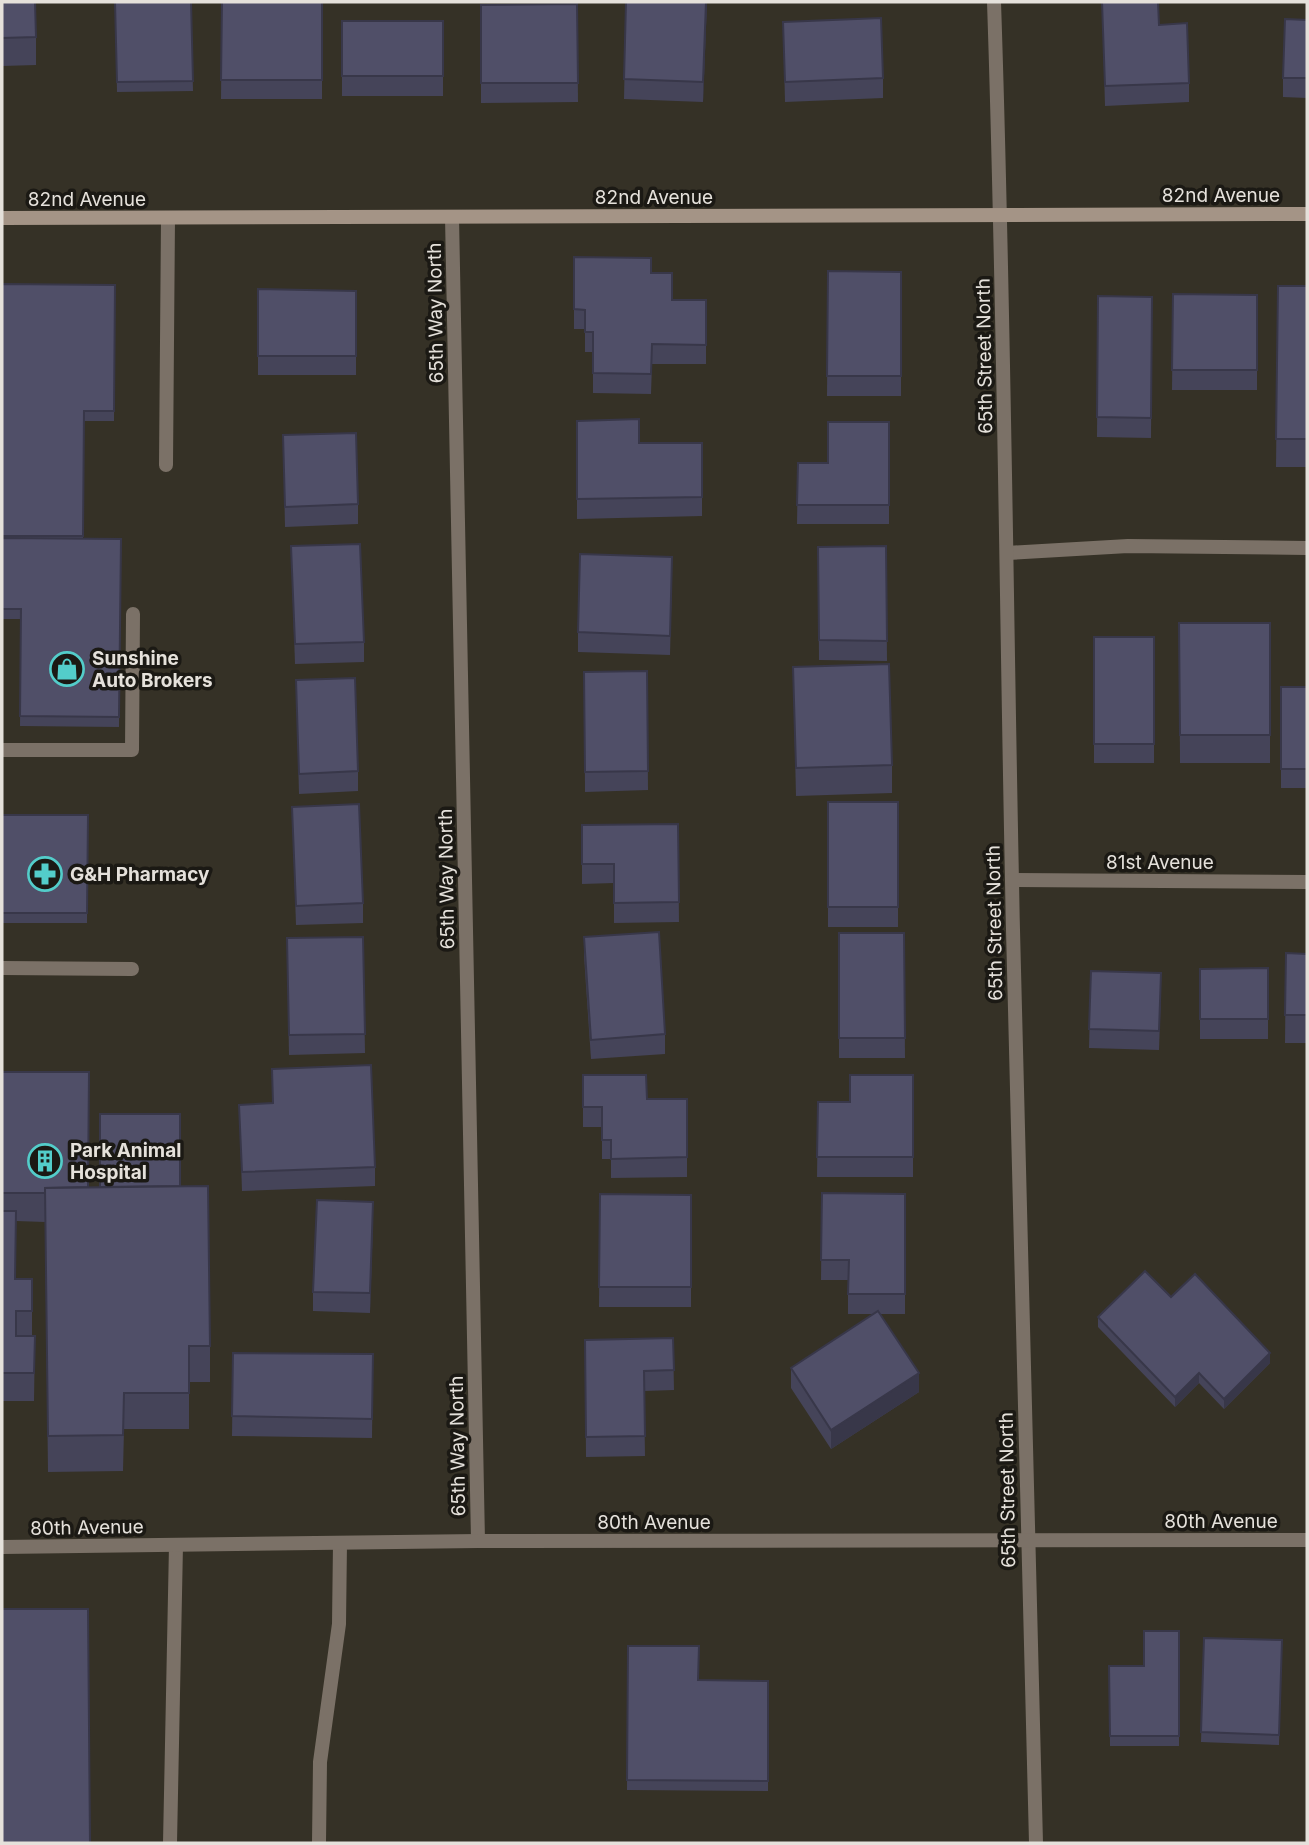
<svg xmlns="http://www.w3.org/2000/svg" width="1309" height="1845" viewBox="0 0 1309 1845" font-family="Inter,sans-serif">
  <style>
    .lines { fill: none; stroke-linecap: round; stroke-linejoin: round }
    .lane { stroke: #7b7167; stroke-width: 14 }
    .street { stroke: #7b7167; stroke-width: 14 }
    .secondary { stroke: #a49486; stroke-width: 14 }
    .wall { fill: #454459 }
    .shaded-wall { fill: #383749 }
    .building { fill: #504f68; stroke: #383749; stroke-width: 2 }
    .labels { text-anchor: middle; stroke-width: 7; stroke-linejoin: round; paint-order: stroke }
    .street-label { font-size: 19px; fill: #e5e1db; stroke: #1b1914 }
    .poi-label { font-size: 19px; font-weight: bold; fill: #e5e1db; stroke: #1b1914; text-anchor: start }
  </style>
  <rect width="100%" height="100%" fill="#353126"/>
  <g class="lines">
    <g class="lane">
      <polyline points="166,465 168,218"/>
      <polyline points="1007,553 1128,546 1307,548"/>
      <polyline points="2,750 132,750 133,614"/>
      <polyline points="2,968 132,969"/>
      <polyline points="170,1843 176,1545"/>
      <polyline points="319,1843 320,1762 339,1624 340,1543"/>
    </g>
    <g class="street">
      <path d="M994 2C1004 295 1006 588 1012 881 1018 1202 1026 1523 1036 1843"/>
      <polyline points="452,217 478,1541"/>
      <polyline points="1012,880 1307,882"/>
      <polyline points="2,1547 478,1541 1307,1540"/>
    </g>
    <polyline class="secondary" points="2,218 1307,214"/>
  </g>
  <g class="wall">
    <polygon points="2,2 36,37 36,65 2,66"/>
    <polygon points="115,2 191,2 193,91 117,92"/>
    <polygon points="222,2 322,2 322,99 221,99"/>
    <polygon points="626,2 707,2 703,102 624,99"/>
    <polygon points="1102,2 1159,25 1189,83 1189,102 1105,106"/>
    <polygon points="577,4 578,102 481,103 481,5"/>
    <polygon points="1307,20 1307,98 1283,97 1283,78"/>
    <rect x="342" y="21" width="101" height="75"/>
    <polygon points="783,22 883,78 883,98 785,102"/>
    <polygon points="574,257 651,273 672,300 706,300 706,364 652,364 651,394 593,393 593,352 585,352 585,329 574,329"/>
    <polygon points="828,271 901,272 901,396 827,396"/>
    <polygon points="2,284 115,285 114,421 84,421 83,539 121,539 119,727 20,726 21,619 2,619"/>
    <polygon points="1278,286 1307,286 1307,467 1276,467"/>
    <polygon points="258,289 356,291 356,375 258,375"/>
    <polygon points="1173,294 1257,295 1257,390 1172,390"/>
    <polygon points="1098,296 1152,297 1151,438 1097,437"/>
    <polygon points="577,421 639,443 702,443 702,516 577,519"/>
    <polygon points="889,422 889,524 797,524 798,463 828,463"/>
    <polygon points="283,435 358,504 358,524 285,527"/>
    <polygon points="291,546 364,642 364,662 295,664"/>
    <polygon points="886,546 887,661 819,660 818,547"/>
    <polygon points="672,576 670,655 578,652 578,632"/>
    <polygon points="1179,623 1270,623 1270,763 1180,763"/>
    <rect x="1094" y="637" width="60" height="126"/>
    <polygon points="793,667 892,765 892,793 796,796"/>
    <polygon points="647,671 648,790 585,792 584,672"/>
    <polygon points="296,680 358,771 358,791 299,794"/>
    <rect x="1281" y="687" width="26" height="101"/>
    <rect x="828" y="802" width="70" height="125"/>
    <polygon points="292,807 363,903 363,923 296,925"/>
    <polygon points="2,815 88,815 87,923 2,923"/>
    <polygon points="678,824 679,922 614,923 614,883 582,884 582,825"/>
    <polygon points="839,933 904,933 905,1058 839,1058"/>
    <polygon points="363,937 365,1053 289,1055 287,938"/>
    <polygon points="584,937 665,1034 665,1054 591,1059 584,956"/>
    <polygon points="1286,953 1307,954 1307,1043 1285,1043"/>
    <polygon points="1268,968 1268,1039 1200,1039 1200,969"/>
    <polygon points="1091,971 1161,993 1159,1050 1089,1048"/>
    <polygon points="272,1069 375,1167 375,1186 242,1191 239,1105 272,1103"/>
    <polygon points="2,1072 88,1187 180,1186 210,1346 210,1382 189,1382 189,1429 124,1429 123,1471 48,1472 45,1222 16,1221 16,1279 32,1279 32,1336 35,1336 34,1401 2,1401"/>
    <polygon points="583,1075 647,1099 687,1099 687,1177 611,1178 611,1159 602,1159 602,1127 583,1127"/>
    <polygon points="913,1075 913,1177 817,1177 818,1102 850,1102"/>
    <polygon points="822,1193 905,1194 905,1314 880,1314 919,1392 831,1449 791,1388 791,1368 874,1314 848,1314 848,1280 821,1280"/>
    <polygon points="600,1194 691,1195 691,1307 599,1307"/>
    <polygon points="373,1221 370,1313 313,1311 313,1292"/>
    <polygon points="1171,1297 1270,1363 1224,1409 1199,1383 1175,1407 1098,1327 1098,1317"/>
    <polygon points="673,1338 674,1390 644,1391 645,1456 586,1457 585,1340"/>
    <polygon points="233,1353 373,1354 372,1438 232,1436"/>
    <polygon points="1179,1631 1179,1746 1110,1746 1109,1666 1144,1666"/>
    <polygon points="1204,1638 1282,1640 1279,1745 1201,1742"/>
    <polygon points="628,1646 698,1680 768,1681 768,1791 627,1790"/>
  </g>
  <g class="shaded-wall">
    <polygon points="706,2 707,2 703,102 703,82"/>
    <polygon points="373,1202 373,1221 370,1313 370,1293"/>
    <polygon points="1270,1353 1270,1363 1224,1409 1224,1399"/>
    <polygon points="919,1373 919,1392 831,1449 831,1430"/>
    <polygon points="1199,1373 1199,1383 1175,1407 1175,1397"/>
  </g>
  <g class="building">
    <polygon points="2,2 35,2 36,37 2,38"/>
    <polygon points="115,2 191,2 193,81 117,82"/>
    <polygon points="222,2 322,2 322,80 221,80"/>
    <polygon points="626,2 706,2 703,82 624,79"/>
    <polygon points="1102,2 1158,2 1159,25 1187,23 1189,83 1105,86"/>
    <polygon points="577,4 578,83 481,83 481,5"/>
    <polygon points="881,18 883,78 785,82 783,22"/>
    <polygon points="1285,19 1307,20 1307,78 1283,78"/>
    <rect x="342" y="21" width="101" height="55"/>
    <polygon points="574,257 651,258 651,273 672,273 672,300 706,300 706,345 652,344 651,374 593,373 593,332 585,332 585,310 574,309"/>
    <polygon points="828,271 901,272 901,376 827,376"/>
    <polygon points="2,284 115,285 114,411 84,411 83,536 2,536"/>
    <polygon points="1278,286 1307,286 1307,439 1276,439"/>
    <polygon points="258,289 356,291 356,356 258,356"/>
    <polygon points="1173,294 1257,295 1257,370 1172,370"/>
    <polygon points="1098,296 1152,297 1151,418 1097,417"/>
    <polygon points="639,419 639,443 702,443 702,497 577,499 577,421"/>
    <polygon points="828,422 889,422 889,505 797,505 798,463 828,463"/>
    <polygon points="356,433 358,504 285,507 283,435"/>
    <polygon points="2,538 121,539 119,717 20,716 21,609 2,609"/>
    <polygon points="360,544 364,642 295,644 291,546"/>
    <polygon points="886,546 887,641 819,640 818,547"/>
    <polygon points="580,554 672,557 670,636 578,632"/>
    <polygon points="1179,623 1270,623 1270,735 1180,735"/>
    <rect x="1094" y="637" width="60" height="107"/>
    <polygon points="889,664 892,765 796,768 793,667"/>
    <polygon points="647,671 648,771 585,772 584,672"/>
    <polygon points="355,678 358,771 299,774 296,680"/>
    <rect x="1281" y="687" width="26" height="82"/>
    <rect x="828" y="802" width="70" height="105"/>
    <polygon points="359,804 363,903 296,906 292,807"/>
    <polygon points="2,815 88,815 87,913 2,913"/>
    <polygon points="678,824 679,902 614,903 614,864 582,864 582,825"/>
    <polygon points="659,932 665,1034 591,1040 584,937"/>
    <polygon points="839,933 904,933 905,1038 839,1038"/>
    <polygon points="363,937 365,1034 289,1035 287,938"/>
    <polygon points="1286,953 1307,954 1307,1015 1285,1015"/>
    <polygon points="1268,968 1268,1019 1200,1019 1200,969"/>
    <polygon points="1091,971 1161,973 1159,1031 1089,1029"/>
    <polygon points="371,1065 375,1167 242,1172 239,1105 273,1103 272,1069"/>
    <polygon points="2,1072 89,1072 88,1187 45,1188 45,1193 2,1193"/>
    <polygon points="583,1075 646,1075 647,1099 687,1099 687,1157 611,1159 611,1140 602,1140 602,1107 583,1107"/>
    <polygon points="850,1075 913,1075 913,1157 817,1157 818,1102 850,1102"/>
    <polygon points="100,1114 180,1114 180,1186 100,1187"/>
    <polygon points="208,1186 210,1346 189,1346 189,1393 124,1393 123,1435 48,1436 45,1188"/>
    <polygon points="822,1193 905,1194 905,1294 848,1294 849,1260 821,1260"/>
    <polygon points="600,1194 691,1195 691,1287 599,1287"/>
    <polygon points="317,1200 373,1202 370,1293 313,1292"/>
    <polygon points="2,1211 16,1211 15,1279 32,1279 32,1311 16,1311 16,1336 35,1336 34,1373 2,1373"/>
    <polygon points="1145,1271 1171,1297 1195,1274 1270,1353 1224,1399 1199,1373 1175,1397 1098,1317"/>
    <polygon points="878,1311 919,1373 831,1430 791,1368"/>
    <polygon points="673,1338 674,1370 644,1371 645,1436 586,1437 585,1340"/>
    <polygon points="233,1353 373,1354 372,1419 232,1416"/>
    <polygon points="2,1609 88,1609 90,1843 2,1843"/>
    <polygon points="1144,1631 1179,1631 1179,1736 1110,1736 1109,1666 1144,1666"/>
    <polygon points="1204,1638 1282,1640 1279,1735 1201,1732"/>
    <polygon points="628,1646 699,1646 698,1680 768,1681 768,1781 627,1780"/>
  </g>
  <defs>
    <g id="shop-ring" transform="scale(1.75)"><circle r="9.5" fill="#1b1914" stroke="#53cdca" stroke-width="1.5"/><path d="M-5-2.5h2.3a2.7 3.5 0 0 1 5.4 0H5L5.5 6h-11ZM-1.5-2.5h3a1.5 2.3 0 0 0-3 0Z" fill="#53cdca"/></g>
    <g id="pharmacy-ring" transform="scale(1.75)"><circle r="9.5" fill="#1b1914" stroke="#53cdca" stroke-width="1.5"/><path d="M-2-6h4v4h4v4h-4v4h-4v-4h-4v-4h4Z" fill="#53cdca"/></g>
    <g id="building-ring" transform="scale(1.75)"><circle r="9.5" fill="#1b1914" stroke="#53cdca" stroke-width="1.5"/><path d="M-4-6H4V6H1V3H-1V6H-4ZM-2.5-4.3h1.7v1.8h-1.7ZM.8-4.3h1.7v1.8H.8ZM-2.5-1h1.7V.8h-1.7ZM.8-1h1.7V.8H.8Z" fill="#53cdca"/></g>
  </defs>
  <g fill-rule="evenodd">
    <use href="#shop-ring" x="67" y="669"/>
    <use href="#pharmacy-ring" x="45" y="874"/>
    <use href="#building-ring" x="45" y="1161"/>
  </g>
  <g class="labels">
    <g class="street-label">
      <text x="1221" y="202">82nd Avenue</text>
      <text x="654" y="204">82nd Avenue</text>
      <text x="87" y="206">82nd Avenue</text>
      <text transform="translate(435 313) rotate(-91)" y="7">65th Way North</text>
      <text transform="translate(984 356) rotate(-91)" y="7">65th Street North</text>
      <text x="1160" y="869">81st Avenue</text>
      <text transform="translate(446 879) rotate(-91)" y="7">65th Way North</text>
      <text transform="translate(994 923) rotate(-91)" y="7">65th Street North</text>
      <text transform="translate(457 1446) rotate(-91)" y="7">65th Way North</text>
      <text transform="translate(1007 1490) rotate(-91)" y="7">65th Street North</text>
      <text x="1221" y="1528">80th Avenue</text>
      <text x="654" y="1529">80th Avenue</text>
      <text transform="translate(87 1527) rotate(-1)" y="7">80th Avenue</text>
    </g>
    <g class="poi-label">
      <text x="92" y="665">Sunshine<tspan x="92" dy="22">Auto Brokers</tspan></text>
      <text x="70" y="881">G&amp;H Pharmacy</text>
      <text x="70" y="1157">Park Animal<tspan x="70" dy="22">Hospital</tspan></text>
    </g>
  </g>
  <rect width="1309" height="1845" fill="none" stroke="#e5e1db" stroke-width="7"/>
</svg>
